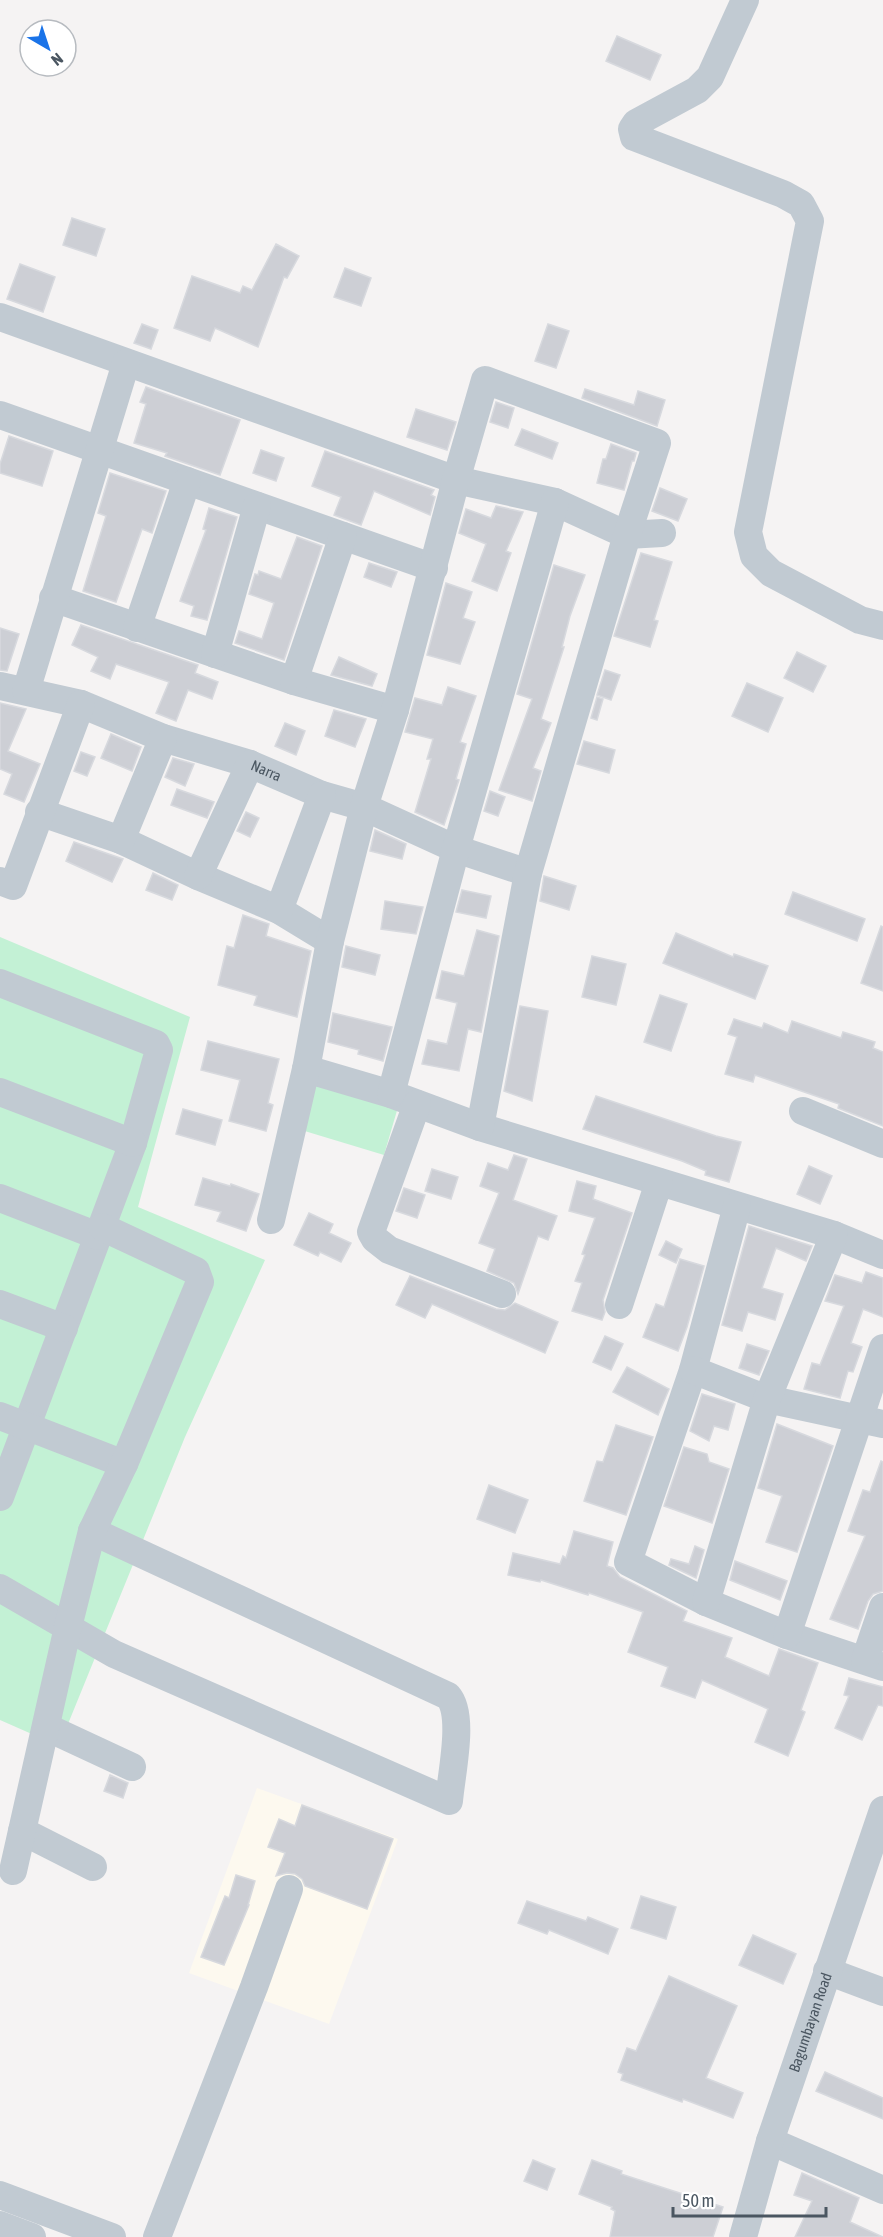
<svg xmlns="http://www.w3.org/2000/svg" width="883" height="2237" viewBox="0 0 883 2237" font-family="'Asap Condensed',sans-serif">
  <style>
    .commercial { fill: #fdf9ef }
    .green { fill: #c3f1d5 }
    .building { fill: #cdcfd5; stroke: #d7d9de; stroke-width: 1.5 }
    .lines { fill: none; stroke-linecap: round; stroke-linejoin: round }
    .minor { stroke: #c1cad2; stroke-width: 28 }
    .labels { text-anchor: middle; stroke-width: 5; stroke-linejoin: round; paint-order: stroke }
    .street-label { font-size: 15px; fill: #4a5661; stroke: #fff }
  </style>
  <rect width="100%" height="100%" fill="#f5f3f3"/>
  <polygon class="commercial" points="257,1788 398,1839 329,2024 189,1973"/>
  <g class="green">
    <polygon points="0,937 190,1017 138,1207 265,1260 185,1437 59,1746 0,1720"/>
    <polygon points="312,1081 398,1107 384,1155 298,1129"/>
  </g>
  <g class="building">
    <polygon points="617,36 661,55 650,80 606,61"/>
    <polygon points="72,218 105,229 96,256 63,245"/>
    <polygon points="276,244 299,256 287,278 284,277 258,347 215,328 210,341 174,328 192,276 240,293 243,286 252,290"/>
    <polygon points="20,264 55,277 43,312 7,299"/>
    <polygon points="345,268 371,278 361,306 334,297"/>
    <polygon points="142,324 158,330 151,349 134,343"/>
    <polygon points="548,324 569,331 556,368 535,361"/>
    <polygon points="146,387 240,420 220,475 165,456 167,453 134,443 146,404 140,402"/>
    <polygon points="585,389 634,405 638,391 665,400 657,426 582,398"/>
    <polygon points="496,402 514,408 508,428 490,422"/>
    <polygon points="416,409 456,422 447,450 407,437"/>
    <polygon points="522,429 558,443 552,459 515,445"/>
    <polygon points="9,436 53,451 42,486 0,473 0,464"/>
    <polygon points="611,444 636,453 634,461 632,461 624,490 597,483 603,459 606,459"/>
    <polygon points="261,450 284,458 276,481 253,473"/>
    <polygon points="325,451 434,490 431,495 435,497 430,515 374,491 361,525 334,515 341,497 312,486"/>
    <polygon points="110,473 166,491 152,533 142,529 116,602 83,591 106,516 98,513"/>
    <polygon points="660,488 687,499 678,521 652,511"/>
    <polygon points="496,506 523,512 506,551 511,553 497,591 472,581 486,544 459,533 466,509 491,518"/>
    <polygon points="209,508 237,517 207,620 191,616 194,606 180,601 206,530 203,529"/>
    <polygon points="297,537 322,546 284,660 235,643 239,631 262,639 274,603 249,594 255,574 258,575 259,571 281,579"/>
    <polygon points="641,553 672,562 654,620 658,621 650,647 614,636"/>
    <polygon points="369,563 397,572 391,587 364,577"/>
    <polygon points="554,565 585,575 570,616 562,647 564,647 541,719 551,723 533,768 541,771 532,801 499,790 532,699 517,694"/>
    <polygon points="446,583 472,592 463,618 475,622 460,664 427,655"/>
    <polygon points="81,625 198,665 195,673 218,682 212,699 188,690 176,721 156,713 169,682 116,664 110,679 91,671 98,657 72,645"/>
    <polygon points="0,628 19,634 7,671 0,670"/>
    <polygon points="797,652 826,666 813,692 784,678"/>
    <polygon points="339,657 377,674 372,686 331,675"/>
    <polygon points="605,670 620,675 611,700 597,695"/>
    <polygon points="747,683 783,698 768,732 732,716"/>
    <polygon points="448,687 476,696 460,742 466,744 456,779 459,780 444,825 415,812 431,759 427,759 433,739 405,732 415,698 442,705"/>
    <polygon points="597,697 603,699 597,720 591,718"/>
    <polygon points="0,703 26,709 8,751 40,764 24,802 4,794 12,774 0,769"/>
    <polygon points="334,710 366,719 355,747 325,736"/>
    <polygon points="285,723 305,731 296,755 275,746"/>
    <polygon points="111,734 141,747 132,771 101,758"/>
    <polygon points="584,741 615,750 609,773 577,764"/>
    <polygon points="81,752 95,757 87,776 74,771"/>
    <polygon points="173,758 194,764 185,786 165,777"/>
    <polygon points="177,789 214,802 207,818 171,805"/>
    <polygon points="490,791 505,797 498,816 484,811"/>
    <polygon points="246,812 259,818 250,837 237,831"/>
    <polygon points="375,830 406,844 402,859 370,851"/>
    <polygon points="74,842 123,859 112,882 66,861"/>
    <polygon points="153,873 178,885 172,900 146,890"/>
    <polygon points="544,876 576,886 569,910 540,901"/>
    <polygon points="462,890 491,896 486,918 456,912"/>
    <polygon points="793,892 865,919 857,941 785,914"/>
    <polygon points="385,901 423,907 416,934 381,929"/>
    <polygon points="243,915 269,924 266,936 311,951 297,1017 254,1005 257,996 218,985 227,946 234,948"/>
    <polygon points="881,926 883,927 883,991 861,983"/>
    <polygon points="477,930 499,936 481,1032 468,1029 459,1071 422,1064 428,1040 447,1044 457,1003 436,998 442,971 464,976"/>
    <polygon points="676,933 733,957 734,954 768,966 755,999 663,963"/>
    <polygon points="346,946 380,955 375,975 342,967"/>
    <polygon points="592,956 626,964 616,1005 582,997"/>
    <polygon points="660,995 687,1004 671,1051 644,1042"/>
    <polygon points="520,1006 548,1011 532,1101 504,1091"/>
    <polygon points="333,1013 392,1027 383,1061 358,1054 359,1050 328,1042"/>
    <polygon points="734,1019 762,1028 764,1023 788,1033 792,1021 841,1038 843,1032 875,1042 873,1048 883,1052 883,1126 838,1108 839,1104 755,1075 753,1082 725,1074 737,1037 728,1034"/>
    <polygon points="208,1041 279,1059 268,1103 273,1105 266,1131 229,1121 240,1080 201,1070"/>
    <polygon points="596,1096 716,1136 741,1142 729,1182 705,1175 706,1171 682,1161 583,1129"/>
    <polygon points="183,1109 222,1120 215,1145 176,1134"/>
    <polygon points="514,1155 527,1159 513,1200 557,1216 548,1240 538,1236 518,1294 514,1283 487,1271 495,1249 479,1243 499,1193 480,1186 488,1163 508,1170"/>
    <polygon points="809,1166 832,1176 820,1204 797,1194"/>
    <polygon points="432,1169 458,1177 451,1199 425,1191"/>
    <polygon points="203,1178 230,1186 231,1184 259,1194 246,1231 217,1221 221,1212 195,1205"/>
    <polygon points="577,1181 596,1186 593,1199 632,1213 603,1300 605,1312 602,1320 572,1311 582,1283 575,1281 585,1255 582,1254 595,1218 569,1211"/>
    <polygon points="404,1188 425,1195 417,1218 396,1211"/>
    <polygon points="309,1213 333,1224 329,1233 351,1243 341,1262 320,1252 318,1256 294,1245"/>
    <polygon points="749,1226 812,1246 806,1261 776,1248 762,1288 783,1294 775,1320 748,1312 742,1331 722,1325"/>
    <polygon points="666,1241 682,1249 676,1263 659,1255"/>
    <polygon points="680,1259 704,1266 687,1327 678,1351 643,1337 656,1304 664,1307"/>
    <polygon points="866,1272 883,1278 883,1317 863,1309 851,1343 862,1347 853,1372 848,1371 840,1398 804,1389 812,1363 820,1365 844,1306 825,1301 835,1275 862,1283"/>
    <polygon points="410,1276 496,1309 505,1310 515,1303 558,1322 545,1353 432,1304 425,1318 396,1305"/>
    <polygon points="605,1336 623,1344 611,1370 593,1362"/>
    <polygon points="747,1344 769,1351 759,1375 739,1368"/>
    <polygon points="627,1367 669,1389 658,1415 613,1392"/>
    <polygon points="702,1394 735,1404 728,1430 714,1426 709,1441 690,1431"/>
    <polygon points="777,1424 833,1446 797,1552 766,1542 782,1496 758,1488"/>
    <polygon points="616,1425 653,1437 626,1515 584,1501 597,1461 603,1462"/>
    <polygon points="684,1447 707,1454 709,1462 729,1469 712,1523 664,1506"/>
    <polygon points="881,1461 883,1462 883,1591 873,1594 868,1601 858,1629 830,1619 865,1536 848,1531 863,1490 870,1492"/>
    <polygon points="489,1485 528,1500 515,1533 477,1519"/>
    <polygon points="574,1531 613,1542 607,1566 613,1568 620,1577 687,1611 683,1621 732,1638 725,1657 769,1676 779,1649 818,1663 801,1710 805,1712 788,1756 755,1742 768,1709 702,1680 695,1698 661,1686 668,1667 628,1652 643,1612 589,1593 588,1595 541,1580 540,1582 508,1575 513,1553 560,1564 563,1556 566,1558"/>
    <polygon points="695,1546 704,1550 696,1578 669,1565 671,1559 689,1564"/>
    <polygon points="735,1561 787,1581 780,1600 730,1580"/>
    <polygon points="849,1678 883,1687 883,1706 878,1705 862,1740 835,1728 849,1696 844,1695"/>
    <polygon points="110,1775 128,1783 123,1798 104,1791"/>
    <polygon points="302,1805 393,1839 367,1909 305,1886 302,1879 295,1874 287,1873 276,1876 285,1853 268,1847 279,1819 295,1826"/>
    <polygon points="236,1875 255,1881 248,1905 249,1905 224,1965 201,1957 225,1896 229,1898"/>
    <polygon points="641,1896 676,1907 666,1939 631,1928"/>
    <polygon points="527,1901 586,1921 588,1917 618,1929 608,1954 549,1930 547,1934 518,1923"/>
    <polygon points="753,1935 796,1954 783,1984 739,1965"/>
    <polygon points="669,1976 737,2006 706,2078 743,2093 733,2118 683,2099 682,2102 621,2080 623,2074 618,2072 627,2048 636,2051"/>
    <polygon points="825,2072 883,2098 883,2119 816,2091"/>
    <polygon points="533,2160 555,2169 547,2190 524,2181"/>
    <polygon points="592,2160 622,2171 621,2174 723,2207 713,2237 610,2237 615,2211 611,2209 612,2207 579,2194"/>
    <polygon points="802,2173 859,2198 850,2222 883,2237 795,2237 812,2201 794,2195"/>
  </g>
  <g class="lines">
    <g class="minor">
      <polyline points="745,0 710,77 697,90 636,123 632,129 634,137 783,194 801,204 810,221 748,532 754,556 771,573 860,620 883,626"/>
      <polyline points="0,317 456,480 555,502 627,535 662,533"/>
      <polyline points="0,415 434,568"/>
      <polyline points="53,598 294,681 395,710"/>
      <polyline points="137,628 187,481"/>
      <polyline points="215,654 257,506"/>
      <polyline points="294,681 343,536"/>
      <path id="s1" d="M0 686 81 704 163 738 250 764 322 795 364 807 456 849 528 873"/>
      <polyline points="26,691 126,363"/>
      <polyline points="39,812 121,840 198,876 279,910 330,941"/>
      <polyline points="121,840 163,738"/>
      <polyline points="198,876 250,764"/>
      <polyline points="0,881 13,886 81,704"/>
      <polyline points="279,910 322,795"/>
      <polyline points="0,983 156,1044 159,1050 133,1143 0,1497"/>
      <polyline points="306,1069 391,1094 480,1127 834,1235 883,1255"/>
      <polyline points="0,1092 133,1143"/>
      <polyline points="391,1094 456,849 555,502"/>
      <polyline points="417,1104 371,1232 375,1239 389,1250 502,1294"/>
      <polyline points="803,1111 883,1144"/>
      <polyline points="0,1198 98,1236"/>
      <polyline points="737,1206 693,1370 628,1562 706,1602 787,1635 883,1667"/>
      <polyline points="271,1220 306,1069 330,941 364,807 395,710 456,480 485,380 657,443 627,535 528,873 480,1127"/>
      <polyline points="0,1304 64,1328"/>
      <polyline points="619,1305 659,1182"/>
      <polyline points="693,1370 767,1399 883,1424"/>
      <polyline points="0,1416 124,1464"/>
      <path d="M0 1588 114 1654 449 1801C451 1775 465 1715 448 1696L92 1531"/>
      <polyline points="706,1602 767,1399 834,1235"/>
      <polyline points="787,1635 883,1348"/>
      <polyline points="865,1660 883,1607"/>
      <polyline points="46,1727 132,1767"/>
      <polyline points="22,1831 93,1867"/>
      <polyline points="13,1871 68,1627 92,1531 124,1464 200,1282 196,1271 102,1227"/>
      <polyline points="827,1971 883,1992"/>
      <polyline points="770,2141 883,2190"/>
      <polyline points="0,2195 112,2237"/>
      <polyline points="0,2225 32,2237"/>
      <polyline points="157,2237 254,1987 289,1889"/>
      <path id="s2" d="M743 2237 770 2141 883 1810"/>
    </g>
  </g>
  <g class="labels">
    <g class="street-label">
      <text dy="5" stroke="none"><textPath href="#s1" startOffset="280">Narra</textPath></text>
      <text dy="5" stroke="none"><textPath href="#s2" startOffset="225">Bagumbayan Road</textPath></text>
    </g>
  </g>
  <g transform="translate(48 48) rotate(141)"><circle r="28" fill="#ffffff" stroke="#b7bbc0" stroke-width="1.5"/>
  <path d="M0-4.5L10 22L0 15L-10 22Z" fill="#1a73e8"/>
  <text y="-9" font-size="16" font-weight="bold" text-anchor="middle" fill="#4a5661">N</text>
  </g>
  <path d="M673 2207v9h153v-9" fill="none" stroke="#4a5661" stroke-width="3"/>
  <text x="682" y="2207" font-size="18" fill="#4a5661" stroke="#ffffff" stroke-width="4.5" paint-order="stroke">50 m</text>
</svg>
